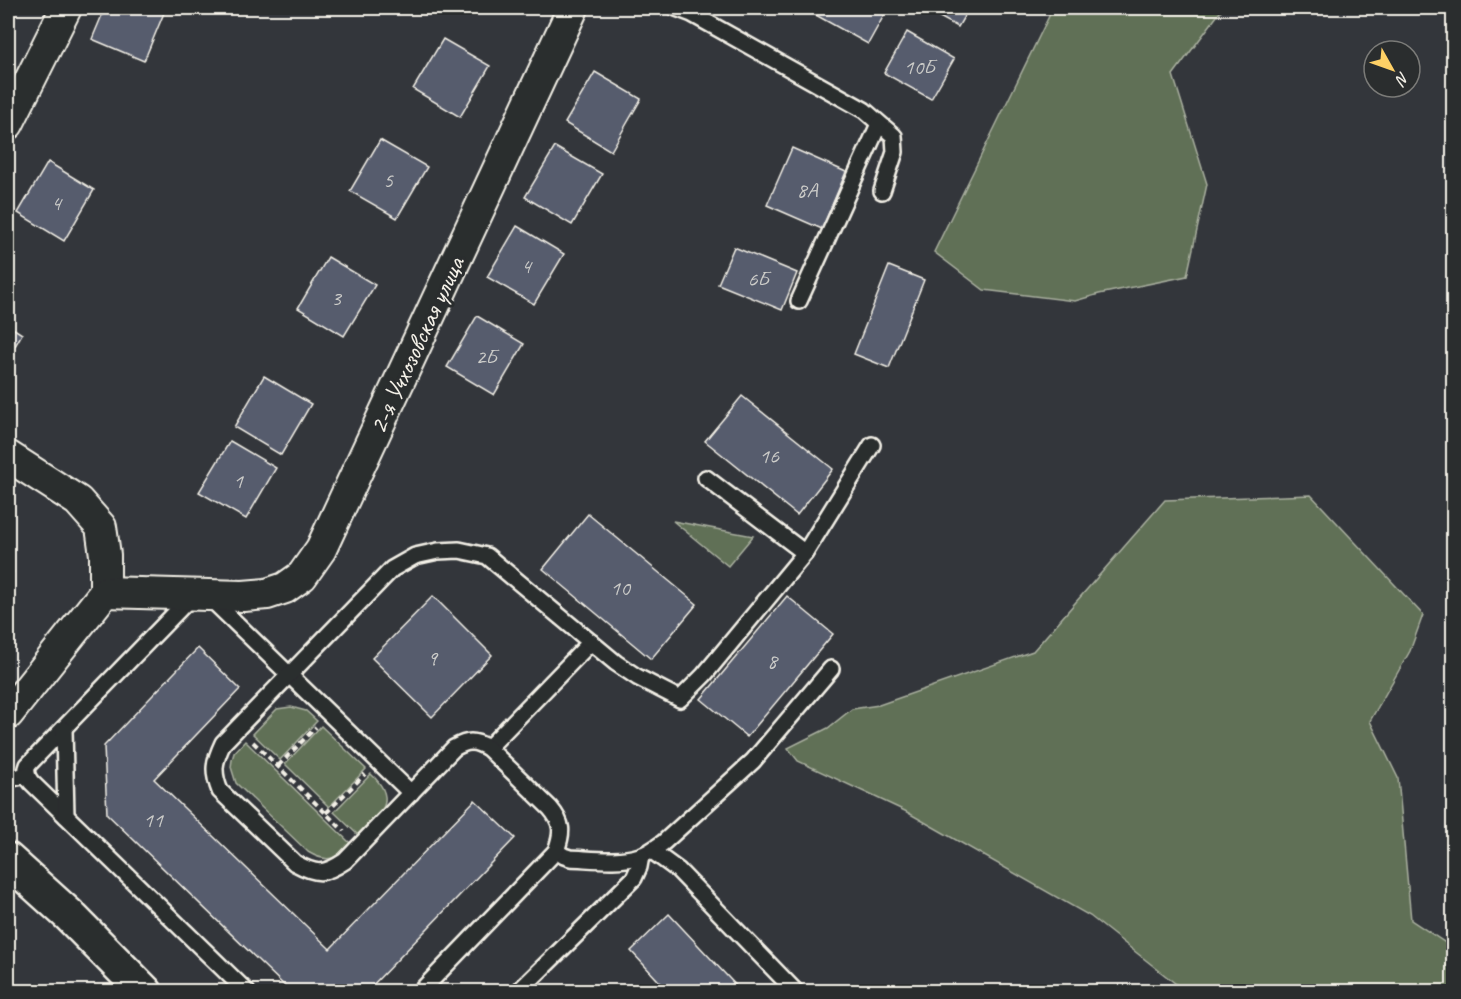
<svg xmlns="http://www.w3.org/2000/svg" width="1461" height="999" viewBox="0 0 1461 999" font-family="Caveat,sans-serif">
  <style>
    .green { fill: #617057; stroke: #aab0a0; stroke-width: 1.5 }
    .building { fill: #565b6d; stroke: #f4f1e8; stroke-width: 1.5 }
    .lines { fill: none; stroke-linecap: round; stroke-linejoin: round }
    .service-casing { stroke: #f4f1e8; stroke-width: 20 }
    .minor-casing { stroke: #f4f1e8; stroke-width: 34 }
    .tertiary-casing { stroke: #f4f1e8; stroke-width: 38 }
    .path { stroke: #f4f1e8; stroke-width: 4; stroke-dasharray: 6 4.5; stroke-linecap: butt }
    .service { stroke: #2a2d2e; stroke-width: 15 }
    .minor { stroke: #2a2d2e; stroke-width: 30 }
    .tertiary { stroke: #2a2d2e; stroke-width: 33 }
    .labels { text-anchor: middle; stroke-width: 6; stroke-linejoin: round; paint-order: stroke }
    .number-label { font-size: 22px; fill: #ccccc9 }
    .street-label { font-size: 26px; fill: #f4f1e8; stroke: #2a2d2e }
  </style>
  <rect width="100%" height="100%" fill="#33363b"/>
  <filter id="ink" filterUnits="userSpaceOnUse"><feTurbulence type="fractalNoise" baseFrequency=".0167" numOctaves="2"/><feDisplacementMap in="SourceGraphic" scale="12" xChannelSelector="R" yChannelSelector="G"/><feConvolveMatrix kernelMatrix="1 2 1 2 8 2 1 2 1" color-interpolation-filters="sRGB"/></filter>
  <g filter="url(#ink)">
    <g class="green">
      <polygon points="1053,8 1223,8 1173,75 1207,184 1187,276 1099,294 1075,301 984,290 934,252"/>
      <polygon points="1311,495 1423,615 1410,651 1370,721 1398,778 1411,920 1453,948 1453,991 1185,991 1090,916 905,811 798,761 788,748 828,728 852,709 879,705 1033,651 1165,500"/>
      <polygon points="673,521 753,536 728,566"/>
      <polygon points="291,707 306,711 317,721 280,760 253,734 277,709"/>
      <polygon points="321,726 366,769 329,807 285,764"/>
      <path d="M245 741 351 844C336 859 328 864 308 852L236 783 231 767 232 760 234 753Z"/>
      <path d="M371 774C400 801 379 815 359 836L334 812Z"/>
    </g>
    <g class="building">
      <polygon points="105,8 166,8 144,61 92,39"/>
      <polygon points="489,8 504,8 502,13"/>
      <polygon points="806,8 888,8 868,44 805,9"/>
      <polygon points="923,8 969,8 958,27"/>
      <polygon points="907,32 954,59 931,99 884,73"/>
      <polygon points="443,39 490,66 460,117 413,89"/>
      <polygon points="595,72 641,99 611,151 565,123"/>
      <polygon points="380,140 427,167 397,218 350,191"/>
      <polygon points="555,147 602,174 572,225 525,197"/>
      <polygon points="792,148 846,172 822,229 767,205"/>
      <polygon points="48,162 94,190 64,241 18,213"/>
      <polygon points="517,226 564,254 534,304 487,277"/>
      <polygon points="734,247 797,273 782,310 718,284"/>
      <polygon points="328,257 375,285 344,336 298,308"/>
      <polygon points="889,266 924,280 889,368 854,354"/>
      <polygon points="477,316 524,344 494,395 447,367"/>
      <polygon points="8,325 22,334 8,358"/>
      <polygon points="264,376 311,404 281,455 234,427"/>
      <polygon points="742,396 833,469 797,515 705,441"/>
      <polygon points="230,441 276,468 246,519 199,492"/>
      <polygon points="588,514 697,604 651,659 543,569"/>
      <polygon points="8,569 13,572 8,582"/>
      <polygon points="433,596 492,655 432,717 372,658"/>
      <polygon points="787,596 833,634 747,737 701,699"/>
      <polygon points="198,648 240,689 154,779 330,949 475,800 515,838 368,990 291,992 107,814 104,746"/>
      <polygon points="669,914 742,992 669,992 631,951"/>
    </g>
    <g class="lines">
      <g class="service-casing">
        <g id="service">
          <polyline points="676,8 692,14 864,110 894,136 895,152 882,191"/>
          <polyline points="799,301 879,124"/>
          <polyline points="706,478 805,553"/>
          <path d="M192 596 28 765C25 772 27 777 31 782L247 992"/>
          <polyline points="209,597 411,793"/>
          <polyline points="64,729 66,816"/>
          <polyline points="488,748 591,642"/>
          <polyline points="8,779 27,775"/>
          <path d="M556 851 564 856 570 858C593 859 618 863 640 856 649 853 657 847 664 842L753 761 831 669"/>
          <polyline points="652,851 678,870 796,992"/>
          <path d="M420 992 556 851C563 832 563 823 550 808L488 748C474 740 468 740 454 748L345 861C324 875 317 875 295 863L220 791C212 771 214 762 223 743L392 569 415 556 438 551 459 550 487 556 616 663 637 677 680 699 704 675 805 553 872 445"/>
          <polyline points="518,992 634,878 639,867 641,856"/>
        </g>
      </g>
      <g class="minor-casing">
        <g id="minor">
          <polyline points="8,124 66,8"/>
          <polyline points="8,456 78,501 101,527 105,555 105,592"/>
          <polyline points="8,714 105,592 243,596 267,594 285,588 302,576 321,549 573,8"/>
        </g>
      </g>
      <g class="tertiary-casing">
        <polyline id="tertiary" points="8,860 69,915 145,992"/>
      </g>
      <g class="path">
        <polyline points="253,742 344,831"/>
        <polyline points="278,766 316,727"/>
        <polyline points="326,813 365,774"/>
      </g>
      <use href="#service" class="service"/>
      <use href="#minor" class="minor"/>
      <use href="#tertiary" class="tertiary"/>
    </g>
  </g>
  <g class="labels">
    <g class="number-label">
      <text x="919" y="74">10Б</text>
      <text x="388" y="187">5</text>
      <text x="807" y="197">8А</text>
      <text x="56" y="210">4</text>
      <text x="526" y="273">4</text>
      <text x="758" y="286">6Б</text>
      <text x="336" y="305">3</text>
      <text x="486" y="364">2Б</text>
      <text x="769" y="463">16</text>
      <text x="238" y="488">1</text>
      <text x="620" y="595">10</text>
      <text x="432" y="665">9</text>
      <text x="772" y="668">8</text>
      <text x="153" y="827">11</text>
    </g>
    <g class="street-label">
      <text transform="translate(416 345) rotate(-65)" y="9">2-я Учхозовская улица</text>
    </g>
  </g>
  <rect width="1461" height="999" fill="none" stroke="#2a2d2e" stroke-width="30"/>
  <rect x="15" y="15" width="1431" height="969" fill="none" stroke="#f4f1e8" stroke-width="2" filter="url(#ink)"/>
  <g transform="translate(1392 69) rotate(130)"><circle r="28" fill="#2a2d2e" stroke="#7b7b78" stroke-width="1.5"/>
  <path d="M0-4.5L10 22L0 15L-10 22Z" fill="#ffd166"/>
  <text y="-9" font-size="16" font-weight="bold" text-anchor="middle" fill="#f4f1e8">N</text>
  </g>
</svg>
